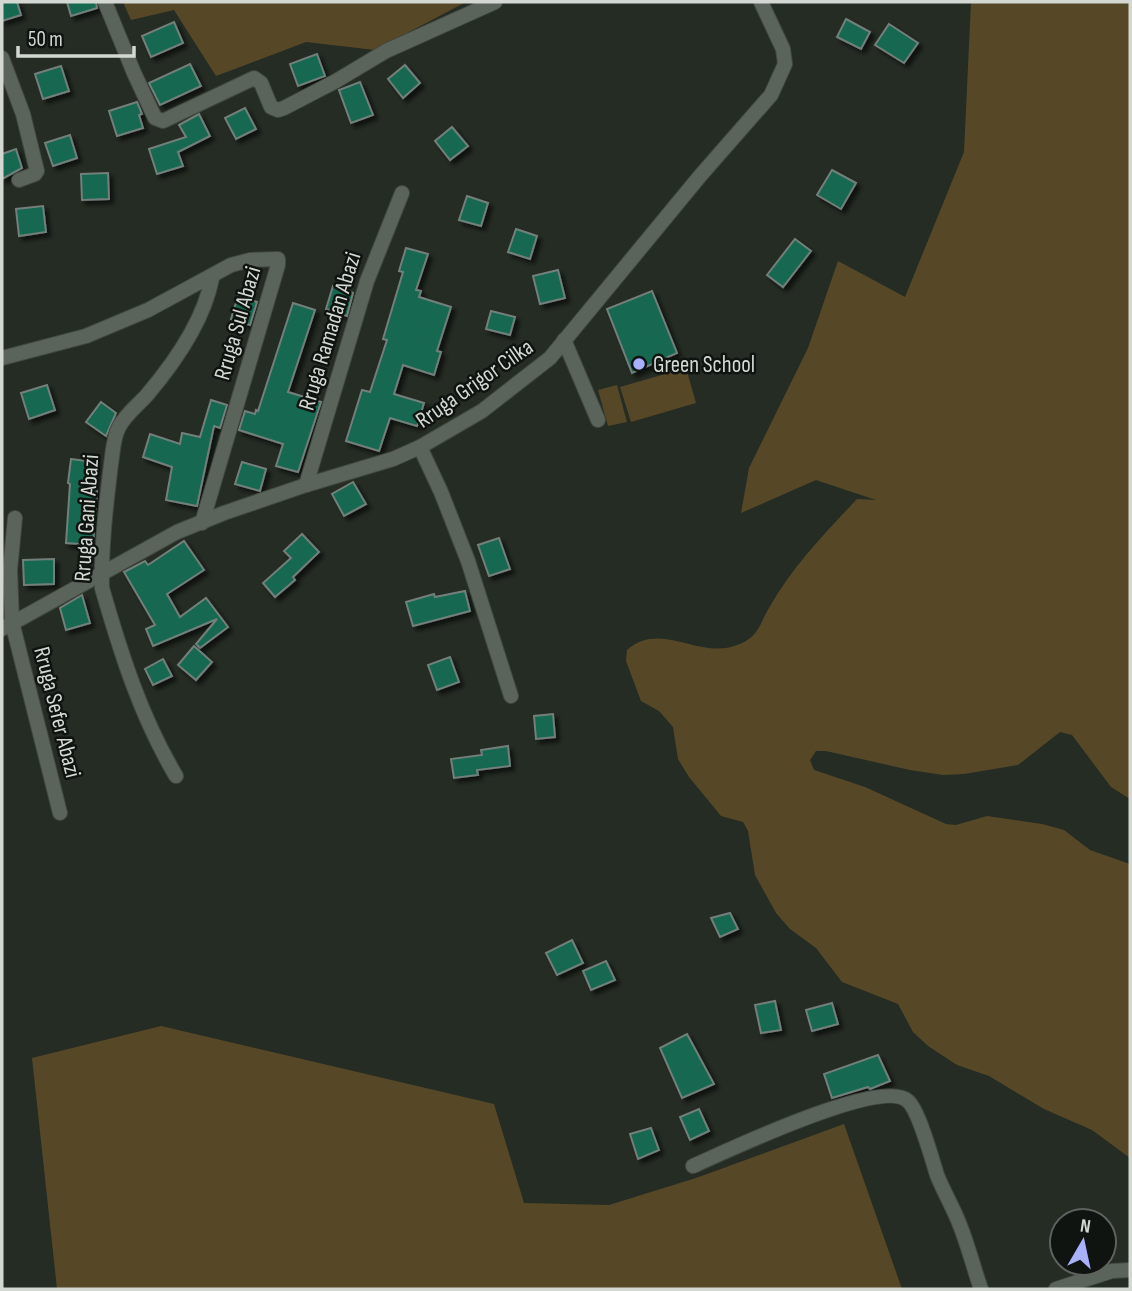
<svg xmlns="http://www.w3.org/2000/svg" width="1132" height="1291" viewBox="0 0 1132 1291" font-family="'Sofia Sans Condensed',sans-serif">
  <style>
    .green { fill: #564827 }
    .building { fill: #146851; stroke: #727f7a; stroke-width: 2; filter: url(#shadow) }
    .lines { fill: none; stroke-linecap: round; stroke-linejoin: round }
    .minor-casing { stroke: #414840; stroke-width: 16 }
    .minor { stroke: #5b645a; stroke-width: 14 }
    .poi-dot { fill: #a9b0fc; stroke: #101410; stroke-width: 2.5 }
    .labels { text-anchor: middle; stroke-width: 5; stroke-linejoin: round; paint-order: stroke }
    .street-label { font-size: 23px; fill: #d3d8d3; stroke: #101410 }
    .poi-label { font-size: 23px; fill: #d3d8d3; stroke: #101410; text-anchor: start }
  </style>
  <defs>
    <filter id="shadow"><feDropShadow dx="4" dy="4" stdDeviation="2" flood-color="#0009"/></filter>
  </defs>
  <rect width="100%" height="100%" fill="#252c24"/>
  <g class="green">
    <polygon points="123,2 466,2 375,50 306,42 216,76 174,10 131,20"/>
    <path d="M971 2H1130V799L1111 787 1072 735 1060 732 1018 765 964 774 943 775 910 770 826 751H816L810 760 814 770 865 787 946 824 956 825 987 816 1042 824 1064 830 1090 850 1130 864V1158L1092 1130 1044 1109 989 1076 957 1065 928 1046 913 1032 898 1004 842 982 816 948 790 929 776 913 755 875 748 831 743 822 721 816 689 777 678 759 673 727 659 711 641 701 626 661 627 650C662 619 700 662 740 644 759 636 760 623 769 608 792 567 825 533 857 499L876 500 816 480 741 513 749 468 808 348 838 261 905 297 964 152Z"/>
    <polygon points="686,368 696,403 631,422 620,387"/>
    <polygon points="617,385 627,422 608,426 598,390"/>
    <polygon points="161,1026 494,1104 524,1203 609,1205 696,1178 844,1124 902,1289 57,1289 32,1058"/>
  </g>
  <g class="building">
    <polygon points="2,2 17,2 21,15 2,21"/>
    <polygon points="67,2 96,2 97,8 71,16"/>
    <polygon points="846,19 870,32 861,49 837,37"/>
    <polygon points="174,22 183,43 151,57 142,36"/>
    <polygon points="889,24 918,43 904,63 875,45"/>
    <polygon points="317,54 325,76 298,86 290,64"/>
    <polygon points="190,64 201,86 160,105 149,83"/>
    <polygon points="405,65 420,83 403,98 388,79"/>
    <polygon points="61,66 69,91 43,99 35,74"/>
    <polygon points="360,82 373,115 351,123 339,90"/>
    <polygon points="137,102 142,114 139,115 143,128 117,136 109,111"/>
    <polygon points="245,108 256,129 236,139 225,118"/>
    <polygon points="199,114 210,136 178,152 183,166 157,174 149,149 186,137 179,125"/>
    <polygon points="452,127 468,146 450,160 435,141"/>
    <polygon points="70,135 77,158 53,166 45,143"/>
    <polygon points="16,149 22,168 2,179 2,154"/>
    <polygon points="832,170 856,183 841,209 817,195"/>
    <polygon points="108,173 109,199 82,200 81,174"/>
    <polygon points="467,196 488,203 481,226 459,220"/>
    <polygon points="43,206 46,232 19,236 16,209"/>
    <polygon points="516,229 537,236 530,259 508,252"/>
    <polygon points="795,239 811,251 783,287 767,275"/>
    <polygon points="406,248 428,254 416,290 421,291 419,297 451,307 437,351 441,352 434,375 403,365 394,394 424,403 417,426 390,418 379,451 346,441 362,390 370,392 387,340 383,339 403,272 399,271"/>
    <polygon points="558,270 565,298 540,304 533,276"/>
    <polygon points="333,286 353,293 347,316 326,309"/>
    <polygon points="652,291 677,353 632,373 607,309"/>
    <polygon points="238,296 257,302 250,325 231,319"/>
    <polygon points="293,303 315,310 288,392 321,402 298,472 276,466 283,444 239,430 245,411 255,414 256,410 258,411"/>
    <polygon points="491,311 515,317 510,335 486,329"/>
    <polygon points="47,385 55,410 29,419 21,393"/>
    <polygon points="211,400 227,405 220,428 214,426 197,506 166,500 172,467 143,457 150,434 180,444 182,433 200,437"/>
    <polygon points="101,402 116,413 106,436 86,422"/>
    <polygon points="71,459 95,462 92,488 97,489 93,545 66,543 70,484 68,483"/>
    <polygon points="242,462 266,469 260,491 235,484"/>
    <polygon points="353,482 366,504 344,516 332,494"/>
    <polygon points="302,534 319,552 293,577 295,580 275,597 263,583 291,558 284,551"/>
    <polygon points="499,538 510,569 489,576 478,545"/>
    <polygon points="184,541 204,570 167,594 180,617 206,598 228,627 200,648 196,644 217,619 153,646 146,629 155,625 124,572 145,561 148,565"/>
    <polygon points="54,559 54,584 24,585 23,560"/>
    <polygon points="465,591 470,611 413,626 406,602 434,594 435,597"/>
    <polygon points="82,595 90,623 66,630 60,608"/>
    <polygon points="194,646 212,662 196,680 178,665"/>
    <polygon points="450,657 459,682 437,690 428,665"/>
    <polygon points="163,659 172,676 153,685 145,669"/>
    <polygon points="553,714 555,737 536,739 534,716"/>
    <polygon points="508,746 510,766 477,770 478,775 454,778 451,759 482,755 481,750"/>
    <polygon points="730,913 738,929 720,937 711,918"/>
    <polygon points="572,940 583,963 557,975 546,953"/>
    <polygon points="606,961 615,980 591,990 583,971"/>
    <polygon points="775,1001 781,1030 761,1033 755,1005"/>
    <polygon points="832,1003 838,1024 812,1031 806,1010"/>
    <polygon points="687,1034 714,1084 682,1098 660,1048"/>
    <polygon points="878,1055 890,1081 870,1089 868,1087 832,1098 824,1074"/>
    <polygon points="699,1109 709,1131 690,1140 680,1117"/>
    <polygon points="651,1128 659,1150 638,1159 630,1134"/>
  </g>
  <g class="lines">
    <g class="minor-casing">
      <g id="minor">
        <polyline points="105,2 134,73 155,118 163,121 254,78 261,83 271,107 278,110 284,108 336,81 386,51 495,2"/>
        <polyline points="2,58 23,114 37,171 35,174 19,180"/>
        <polyline points="564,340 598,420"/>
        <polyline points="2,358 86,336 148,310 231,265 250,260 278,259 278,265 202,523"/>
        <polyline points="420,447 441,492 468,561 511,696"/>
        <polyline points="306,485 367,281 402,193"/>
        <polyline points="15,518 10,570 12,622 60,813"/>
        <polyline points="2,629 177,532 224,513 306,485 393,459 420,447 482,411 550,358 700,176 771,95 785,64 783,49 761,2"/>
        <path d="M176 776C141 717 121 654 102 588 101 547 106 505 111 464 113 452 113 438 119 427 125 415 138 405 147 395 175 362 204 321 212 278"/>
        <path d="M693 1166C725 1152 881 1077 908 1101 919 1111 932 1159 937 1175 943 1190 951 1204 957 1218 967 1241 973 1266 981 1289"/>
        <polyline points="1056,1289 1112,1271 1130,1270"/>
      </g>
    </g>
    <use href="#minor" class="minor"/>
  </g>
  <circle class="poi-dot" cx="639" cy="364" r="7"/>
  <g class="labels">
    <g class="street-label">
      <text transform="translate(237 323) rotate(-74)" y="8">Rruga Sul Abazi</text>
      <text transform="translate(329 331) rotate(-73)" y="8">Rruga Ramadan Abazi</text>
      <text transform="translate(474 383) rotate(-35)" y="8">Rruga Grigor Cilka</text>
      <text transform="translate(86 518) rotate(-86)" y="8">Rruga Gani Abazi</text>
      <text transform="translate(58 712) rotate(76)" y="8">Rruga Sefer Abazi</text>
    </g>
    <g class="poi-label">
      <text x="653" y="372">Green School</text>
    </g>
  </g>
  <rect width="1132" height="1291" fill="none" stroke="#d3d8d3" stroke-width="7"/>
  <g transform="translate(1083 1242) rotate(9)"><circle r="33" fill="#101410" stroke="#5e625e" stroke-width="2"/>
  <path d="M0-5L12 26L0 18L-12 26Z" fill="#a9b0fc"/>
  <text y="-10" font-size="19" font-weight="bold" text-anchor="middle" fill="#d3d8d3">N</text>
  </g>
  <path d="M18 46v10h116v-10" fill="none" stroke="#d3d8d3" stroke-width="3.5"/>
  <text x="28" y="46" font-size="21" fill="#d3d8d3" stroke="#101410" stroke-width="5" paint-order="stroke">50 m</text>
</svg>
